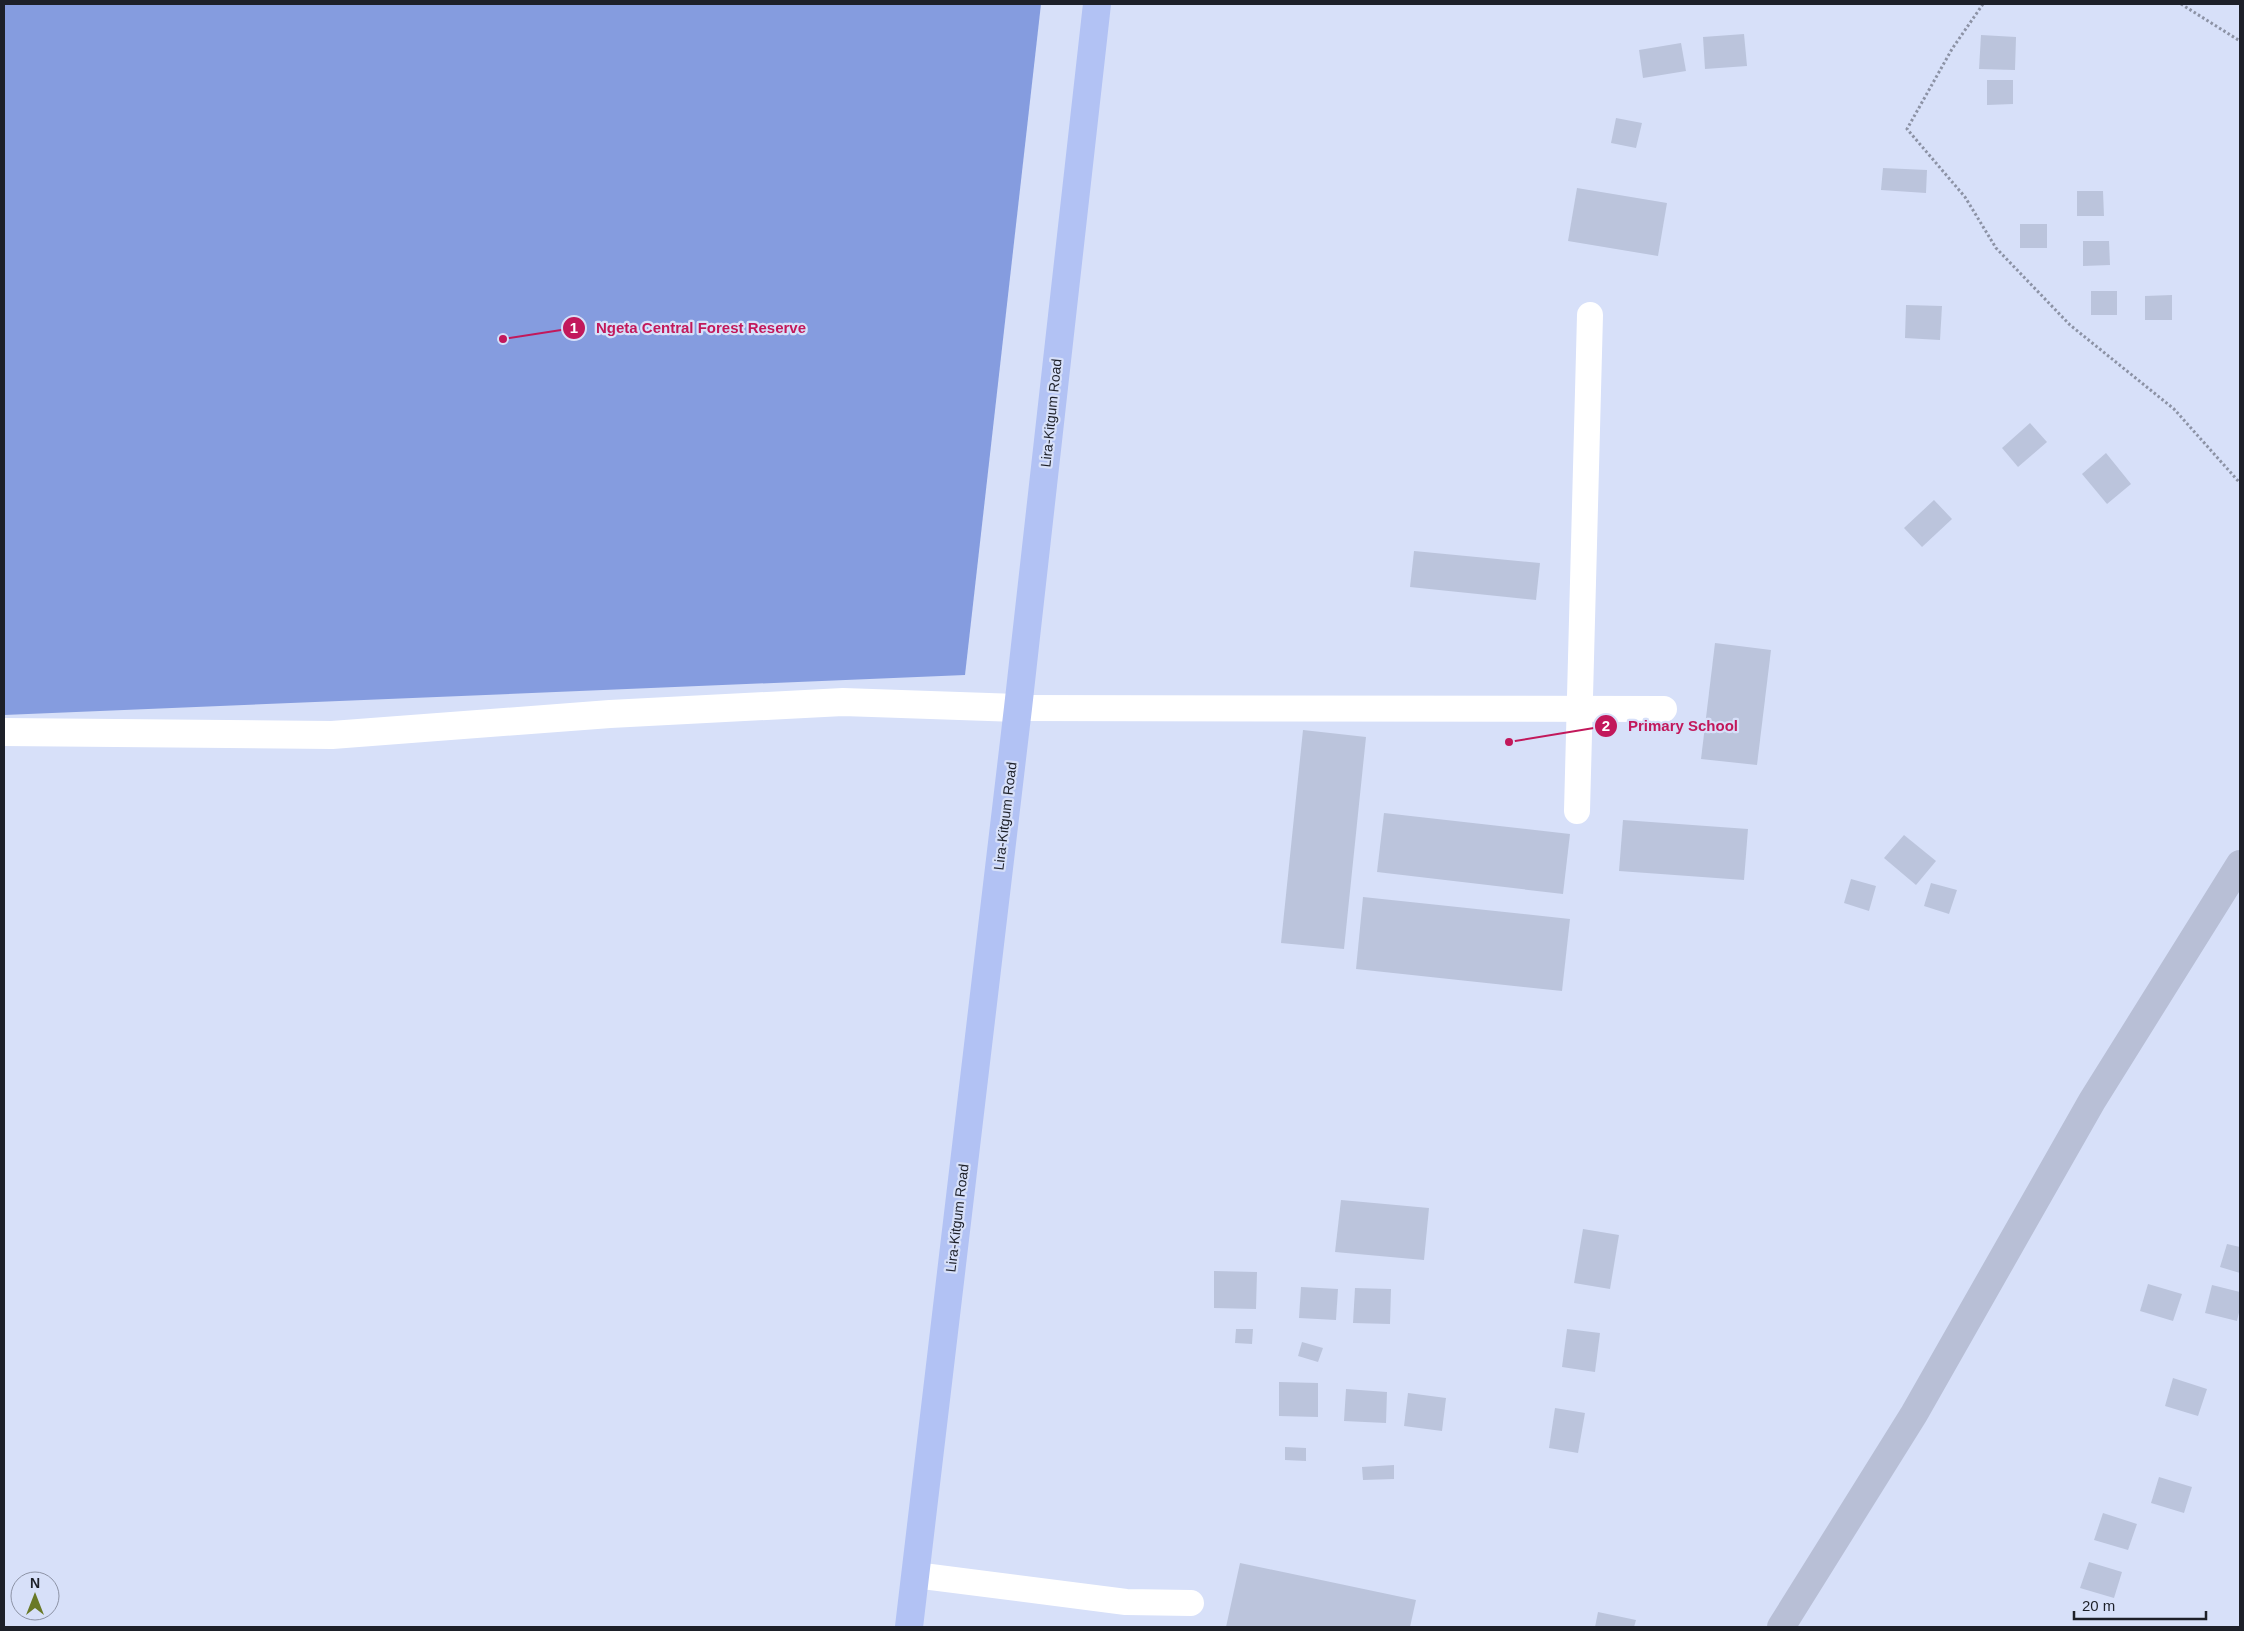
<svg xmlns="http://www.w3.org/2000/svg" width="2244" height="1631" viewBox="0 0 2244 1631" font-family="Helvetica,sans-serif">
  <style>
    .forest { fill: #859cdf }
    .building { fill: #bbc4dc }
    .lines { fill: none; stroke-linecap: round; stroke-linejoin: round }
    .path { stroke: #8c92a5; stroke-width: 3; stroke-dasharray: 2.5 2.5; stroke-linecap: butt }
    .service { stroke: #fff; stroke-width: 26 }
    .minor { stroke: #fff; stroke-width: 28 }
    .secondary { stroke: #b8bfd6; stroke-width: 28 }
    .primary { stroke: #b2c2f4; stroke-width: 28 }
    .labels { text-anchor: middle; stroke-width: 4.5; stroke-linejoin: round; paint-order: stroke }
    .street-label { font-size: 14px; fill: #1d2029; stroke: #d7e0f9 }
    .leader { fill: none; stroke: #c2185b; stroke-width: 2 }
    .callout-dot { fill: #c2185b; stroke: #d7e0f9; stroke-width: 2 }
    .mark-label { font-size: 15px; text-anchor: middle; font-weight: bold; fill: #fff }
    .callout-label { font-size: 15px; text-anchor: middle; font-weight: bold; fill: #c2185b; stroke: #d7e0f9; stroke-width: 4.5; stroke-linejoin: round; paint-order: stroke }
  </style>
  <rect width="100%" height="100%" fill="#d7e0f9"/>
  <polygon class="forest" points="4,4 1041,4 965,675 4,715"/>
  <g class="building">
    <polygon points="1744,34 1747,66 1705,69 1703,37"/>
    <polygon points="1981,35 2016,37 2015,70 1979,69"/>
    <polygon points="1681,43 1686,71 1643,78 1639,50"/>
    <polygon points="1987,80 2013,80 2013,104 1987,105"/>
    <polygon points="1616,118 1642,123 1636,148 1611,143"/>
    <polygon points="1883,168 1927,170 1926,193 1881,190"/>
    <polygon points="1577,188 1667,203 1658,256 1568,241"/>
    <polygon points="2077,191 2103,191 2104,216 2077,216"/>
    <rect x="2020" y="224" width="27" height="24"/>
    <polygon points="2083,241 2109,241 2110,265 2083,266"/>
    <rect x="2091" y="291" width="26" height="24"/>
    <polygon points="2172,295 2172,320 2145,320 2145,296"/>
    <polygon points="1906,305 1942,306 1940,340 1905,338"/>
    <polygon points="2030,423 2047,442 2018,467 2002,448"/>
    <polygon points="2106,453 2131,484 2107,504 2082,474"/>
    <polygon points="1934,500 1952,519 1922,547 1904,528"/>
    <polygon points="1414,551 1540,563 1536,600 1410,587"/>
    <polygon points="1715,643 1771,650 1757,765 1701,759"/>
    <polygon points="1303,730 1366,737 1344,949 1281,943"/>
    <polygon points="1384,813 1570,834 1563,894 1377,872"/>
    <polygon points="1623,820 1748,829 1744,880 1619,871"/>
    <polygon points="1904,835 1936,861 1916,885 1884,858"/>
    <polygon points="1851,879 1876,886 1869,911 1844,903"/>
    <polygon points="1931,883 1957,890 1949,914 1924,906"/>
    <polygon points="1363,897 1570,919 1562,991 1356,969"/>
    <polygon points="1341,1200 1429,1208 1424,1260 1335,1252"/>
    <polygon points="1583,1229 1619,1235 1610,1289 1574,1283"/>
    <polygon points="2227,1244 2240,1247 2240,1273 2220,1267"/>
    <polygon points="1214,1271 1257,1272 1256,1309 1214,1308"/>
    <polygon points="2148,1284 2182,1294 2173,1321 2140,1311"/>
    <polygon points="2212,1285 2240,1292 2240,1308 2237,1321 2205,1313"/>
    <polygon points="1301,1287 1338,1289 1336,1320 1299,1318"/>
    <polygon points="1355,1288 1391,1289 1390,1324 1353,1323"/>
    <polygon points="1236,1329 1253,1329 1252,1344 1235,1343"/>
    <polygon points="1567,1329 1600,1333 1595,1372 1562,1367"/>
    <polygon points="1302,1342 1323,1348 1318,1362 1298,1356"/>
    <polygon points="2173,1378 2207,1389 2198,1416 2165,1406"/>
    <polygon points="1279,1382 1318,1383 1318,1417 1279,1416"/>
    <polygon points="1346,1389 1387,1392 1386,1423 1344,1421"/>
    <polygon points="1408,1393 1446,1398 1442,1431 1404,1426"/>
    <polygon points="1555,1408 1585,1413 1578,1453 1549,1448"/>
    <polygon points="1285,1447 1306,1448 1306,1461 1285,1460"/>
    <polygon points="1394,1465 1394,1479 1363,1480 1362,1467"/>
    <polygon points="2159,1477 2192,1487 2184,1513 2151,1503"/>
    <polygon points="2103,1513 2137,1524 2128,1550 2094,1540"/>
    <polygon points="2089,1562 2122,1572 2114,1598 2080,1588"/>
    <polygon points="1240,1563 1416,1600 1410,1627 1226,1627"/>
    <polygon points="1598,1612 1636,1620 1634,1627 1595,1627"/>
  </g>
  <g class="lines">
    <g class="path">
      <polyline points="1983,4 1952,49 1907,129 1965,197 1996,248 2070,325 2174,409 2240,483"/>
      <polyline points="2181,4 2240,41"/>
    </g>
    <g class="service">
      <polyline points="1018,708 1664,709"/>
      <polyline points="1577,811 1590,315"/>
      <polyline points="915,1575 1126,1602 1191,1603"/>
    </g>
    <polyline class="minor" points="4,732 332,735 610,714 843,702 1018,708"/>
    <polyline class="secondary" points="1781,1627 1914,1414 2092,1101 2240,864"/>
    <polyline class="primary" points="909,1627 1018,708 1097,4"/>
  </g>
  <g class="labels">
    <g class="street-label">
      <text transform="translate(1051 413) rotate(-84)" y="5">Lira-Kitgum Road</text>
      <text transform="translate(1005 816) rotate(-83)" y="5">Lira-Kitgum Road</text>
      <text transform="translate(957 1218) rotate(-83)" y="5">Lira-Kitgum Road</text>
    </g>
  </g>
  <path class="leader" d="M503 339L574 328M1509 742L1606 726"/>
  <g class="callout-dot">
    <circle cx="503" cy="339" r="5"/>
    <circle cx="1509" cy="742" r="5"/>
    <circle cx="574" cy="328" r="12"/>
    <circle cx="1606" cy="726" r="12"/>
  </g>
  <g class="mark-label">
    <text x="574" y="333">1</text>
    <text x="1606" y="731">2</text>
  </g>
  <g class="callout-label">
    <text x="701" y="333">Ngeta Central Forest Reserve</text>
    <text x="1683" y="731">Primary School</text>
  </g>
  <rect width="2244" height="1631" fill="none" stroke="#1d2029" stroke-width="10"/>
  <g transform="translate(35 1596)"><circle r="24" fill="#d7e0f9" stroke="#8d93a6"/>
  <path d="M0-4L9 19L0 12L-9 19Z" fill="#697927"/>
  <text y="-8" font-size="14" font-weight="bold" text-anchor="middle" fill="#1d2029">N</text>
  </g>
  <path d="M2074 1611v8h132v-8" fill="none" stroke="#1d2029" stroke-width="2.5"/>
  <text x="2082" y="1611" font-size="15" fill="#1d2029" stroke="#d7e0f9" stroke-width="4" paint-order="stroke">20 m</text>
</svg>
